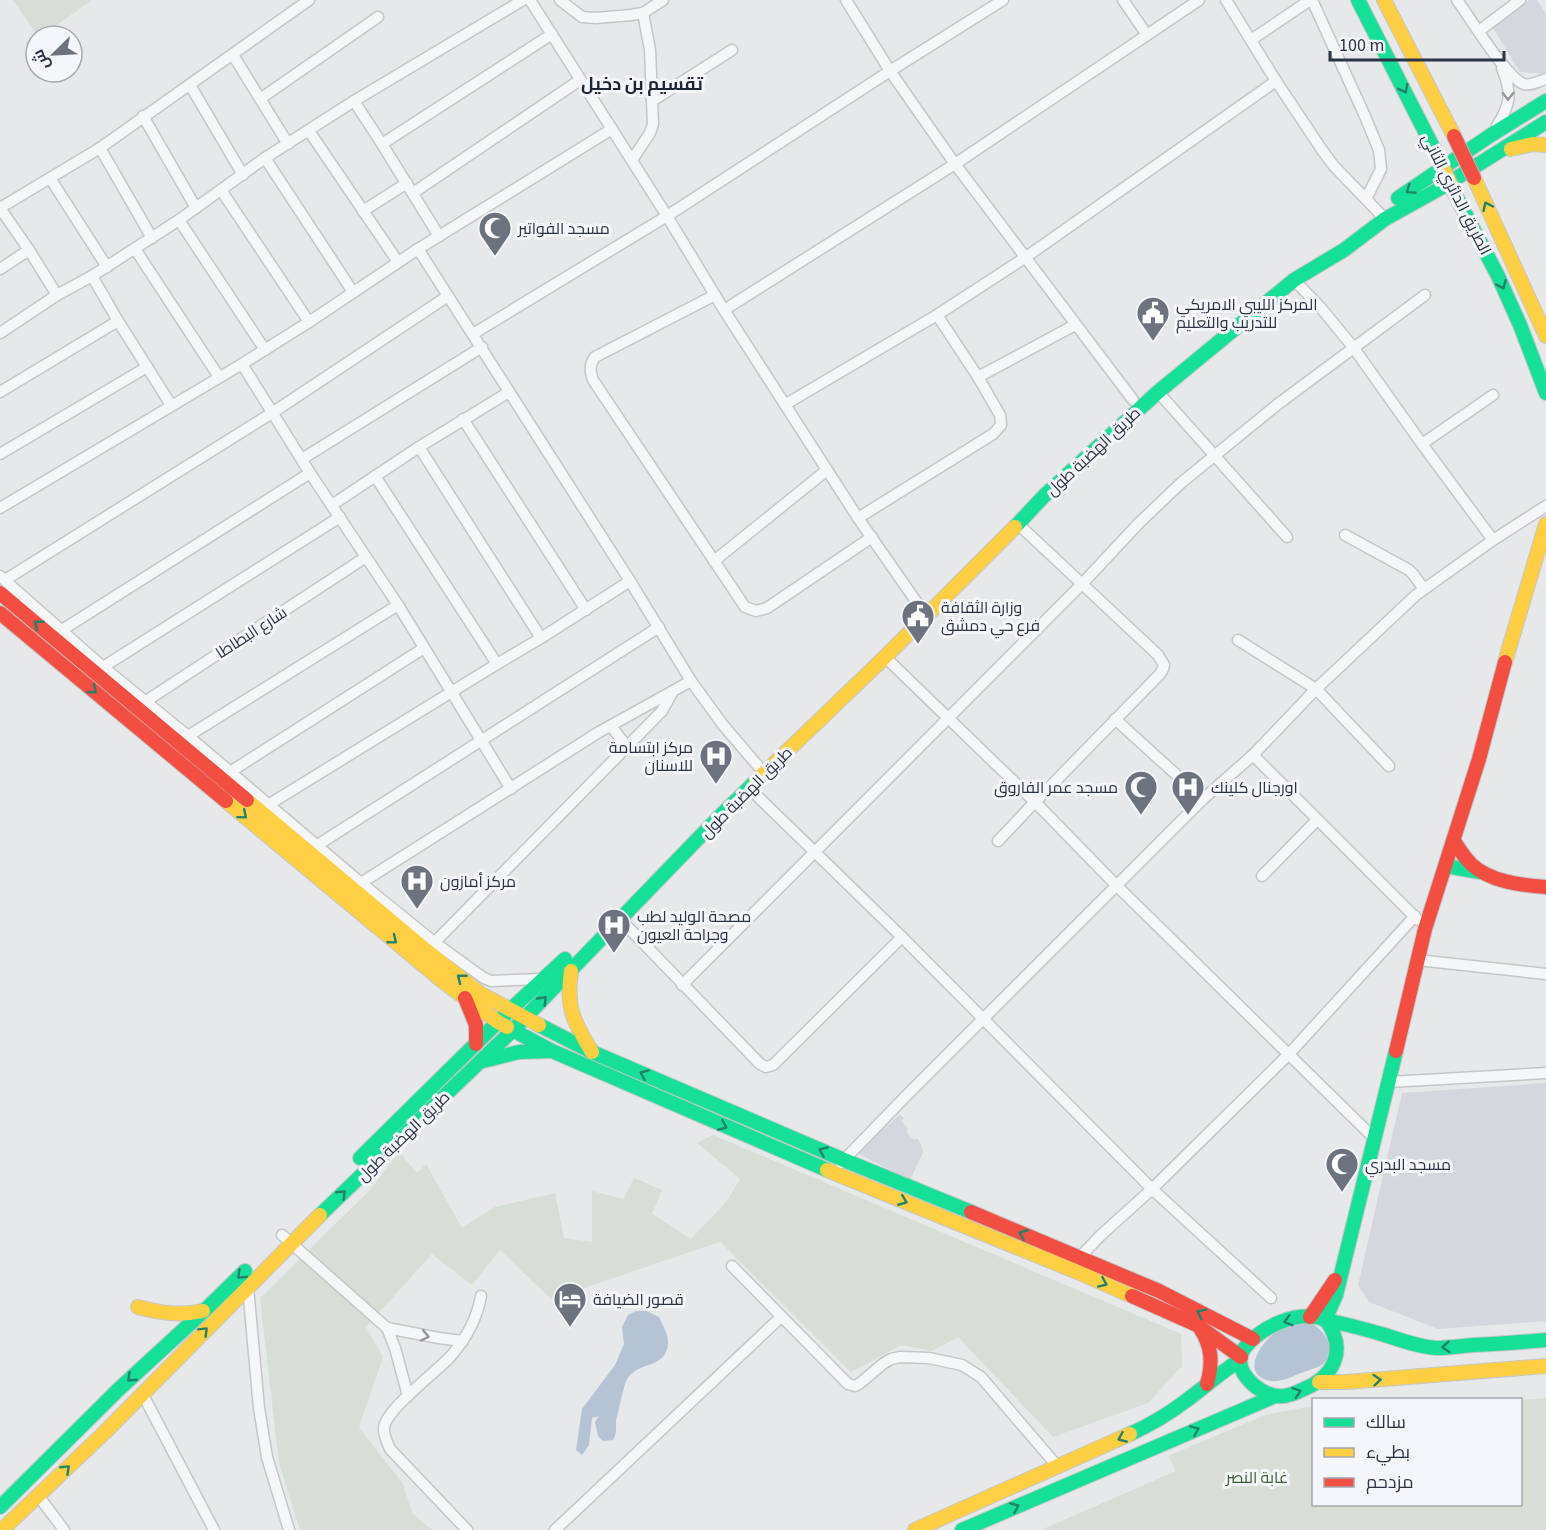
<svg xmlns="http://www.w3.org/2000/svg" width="1546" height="1530" viewBox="0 0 1546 1530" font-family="'Source Sans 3',Cairo,sans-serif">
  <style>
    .built { fill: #d4d7dd }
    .green { fill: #d6ded6 }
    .water { fill: #b4c4d5 }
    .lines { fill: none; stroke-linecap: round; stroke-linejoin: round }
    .street-casing { stroke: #c4c6c8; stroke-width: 13 }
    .fast-casing { stroke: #c4c6c8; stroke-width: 16 }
    .slow-casing { stroke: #c4c6c8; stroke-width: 16 }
    .jam-casing { stroke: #c4c6c8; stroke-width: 16 }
    .street { stroke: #f5f6f7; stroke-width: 10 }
    .fast { stroke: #16e098; stroke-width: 14 }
    .slow { stroke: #ffcf43; stroke-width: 14 }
    .jam { stroke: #f24e42; stroke-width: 14 }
    .slow-bridge-casing { stroke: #b8bbbf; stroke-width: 16; stroke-linecap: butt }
    .jam-bridge-casing { stroke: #b8bbbf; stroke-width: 16; stroke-linecap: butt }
    .slow-bridge { stroke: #ffcf43; stroke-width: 14 }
    .jam-bridge { stroke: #f24e42; stroke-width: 14 }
    .oneway { stroke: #22816a }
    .oneway2 { stroke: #90959e }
    .labels { text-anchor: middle; stroke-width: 6; stroke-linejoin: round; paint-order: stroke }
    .street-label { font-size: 16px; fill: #2b3445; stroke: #f4f6f9 }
    .poi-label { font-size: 16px; fill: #2b3445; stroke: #f4f6f9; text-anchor: start }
    .park-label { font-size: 16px; fill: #3f6138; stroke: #f4f6f9 }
    .neighbourhood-label { font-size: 18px; font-weight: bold; fill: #1d2536; stroke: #f4f6f9 }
  </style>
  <rect width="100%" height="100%" fill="#e6e8ea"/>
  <g class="built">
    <polygon points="1529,0 1537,0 1546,14 1546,72 1543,74 1520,72 1493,28"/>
    <polygon points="1546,1083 1546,1321 1438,1329 1369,1302 1358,1285 1402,1093"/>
    <polygon points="900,1114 904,1118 901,1121 908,1129 906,1132 913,1139 918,1139 922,1146 923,1153 910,1180 857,1153"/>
  </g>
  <g class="green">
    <polygon points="13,0 91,0 91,1 41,36 38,36"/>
    <polygon points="713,1135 1181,1334 1182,1366 1148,1403 1053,1437 958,1337 932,1351 901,1345 851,1372 720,1242 551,1299 500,1250 472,1285 432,1254 366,1327 383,1357 359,1427 403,1484 412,1513 432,1530 300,1530 279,1464 260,1298 370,1190 399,1152 417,1173 426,1164 462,1228 495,1207 555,1193 564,1238 592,1242 592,1191 623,1199 634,1178 662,1190 652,1214 691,1239 727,1201 740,1179 697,1143"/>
    <polygon points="1546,1398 1546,1530 1041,1530 1176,1471 1168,1456 1265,1415 1313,1406 1314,1504 1520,1504 1521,1400"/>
  </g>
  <g class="water">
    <path d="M636 1311H647L659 1317C664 1328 672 1340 666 1352 658 1369 636 1362 626 1381 624 1386 617 1416 616 1422 616 1429 617 1433 613 1440L603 1441 598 1436 595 1422 599 1416 592 1418 589 1445 582 1455 576 1450 582 1409 615 1365 624 1344 622 1327 628 1315Z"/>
    <path d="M1311 1323C1325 1331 1338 1349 1323 1364 1317 1369 1305 1371 1298 1374 1290 1378 1280 1382 1271 1381 1240 1376 1259 1344 1275 1333 1286 1326 1298 1325 1311 1323Z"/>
  </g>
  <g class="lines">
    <g class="street-casing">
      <g id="street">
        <polyline points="530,0 667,216 724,310 858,518 920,607"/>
        <polyline points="560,0 582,17 596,18 631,15 643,13 663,0"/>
        <polyline points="846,0 890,71 955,164 1133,400"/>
        <polyline points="1123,0 1147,35"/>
        <polyline points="1226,0 1276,81 1322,150 1333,165 1385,219"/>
        <polyline points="1312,0 1364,114 1379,150 1381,169 1366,199"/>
        <path d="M1457 0C1469 16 1507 79 1524 84 1531 86 1539 81 1546 79"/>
        <polyline points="1479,31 1520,0"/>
        <polyline points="1251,40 1310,0"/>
        <polyline points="233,55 288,144"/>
        <polyline points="190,85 243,175"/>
        <polyline points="260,99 378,17"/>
        <polyline points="354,101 382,144 439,236"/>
        <polyline points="652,101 732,50"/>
        <polyline points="143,116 196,208"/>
        <path d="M1497 126C1511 104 1512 93 1502 68"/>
        <polyline points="309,131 398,262"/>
        <polyline points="382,144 552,34"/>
        <polyline points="100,148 152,238"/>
        <polyline points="265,158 353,292"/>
        <polyline points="632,160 650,133 653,124 650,50 643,13"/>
        <polyline points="50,178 107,267"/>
        <polyline points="221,190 309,322"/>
        <polyline points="413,193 580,80"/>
        <polyline points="0,208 100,148 309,0"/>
        <polyline points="0,208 29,250 57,295"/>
        <polyline points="363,211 407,183"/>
        <polyline points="179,220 265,350"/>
        <polyline points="135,249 219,377"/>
        <polyline points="418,249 630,581 691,681 723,725 758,766"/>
        <polyline points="0,269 29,250"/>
        <polyline points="92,276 118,321 171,405"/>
        <polyline points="1294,280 1321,308 1353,347 1422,444 1493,540"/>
        <path d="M715 295 595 357C589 365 590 371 593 380L745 607 756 611 767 608 872 537"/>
        <polyline points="724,310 955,164 1199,0"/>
        <polyline points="0,333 57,295 92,276 179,220 265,158 354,101 523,0"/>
        <polyline points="473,334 667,216 890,71 1003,0"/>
        <polyline points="242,364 310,473 398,605 511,789"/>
        <polyline points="978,377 1075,325"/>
        <polyline points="0,392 118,321"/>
        <polyline points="1158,392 1287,537"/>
        <polyline points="786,404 937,315 1026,257 1276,81"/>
        <polyline points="463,419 586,610"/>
        <polyline points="1422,444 1493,395"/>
        <polyline points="419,447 541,638"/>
        <polyline points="0,454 147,367"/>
        <polyline points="302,459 482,347"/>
        <polyline points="375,476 497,664"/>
        <polyline points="332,505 419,447 509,392"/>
        <polyline points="0,508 242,364 309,322 418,249 612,129"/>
        <polyline points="858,518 993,434 1001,425 1000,415 978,377 937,315"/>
        <polyline points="1345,535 1409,570 1413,574 1424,589"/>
        <polyline points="714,561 827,470"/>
        <polyline points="0,576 103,667 188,736 361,883 434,942 467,966 484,978 491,981 540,979"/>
        <polyline points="5,580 272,413 448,296"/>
        <polyline points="62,630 310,473"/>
        <polyline points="1238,640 1316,689 1389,766"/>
        <polyline points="885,657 1035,802 1117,886 1375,1139"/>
        <polyline points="103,667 340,517"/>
        <polyline points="140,705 366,557"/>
        <polyline points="1115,719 1203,799"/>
        <polyline points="611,726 627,747"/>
        <polyline points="188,736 398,605"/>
        <polyline points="1253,755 1418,920"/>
        <polyline points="230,772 424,648"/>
        <polyline points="749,788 902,937 1152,1189 1271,1298"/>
        <polyline points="268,805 497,664 541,638 630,581"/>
        <polyline points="998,841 1035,802 1160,674 1163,669 1164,665 1158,655 1018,524"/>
        <polyline points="316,846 659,627"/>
        <polyline points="1262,876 1317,820"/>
        <polyline points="361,883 599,732 691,681"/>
        <polyline points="621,920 760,1064 766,1067 773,1065 902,937"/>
        <polyline points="431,946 662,711 673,691"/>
        <polyline points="1417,960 1546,974"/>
        <polyline points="682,985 1082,584 1139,523 1181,483 1278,404 1425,295"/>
        <polyline points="1389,1082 1546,1073"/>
        <polyline points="841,1163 905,1097 1203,799 1253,755 1316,689 1416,595 1493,540 1546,506"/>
        <polyline points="282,1235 387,1328 395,1348 408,1396"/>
        <polyline points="1079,1261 1080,1257 1100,1236 1152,1189 1289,1054 1415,916"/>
        <polyline points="732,1266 848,1384 855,1386 859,1384 884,1363 891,1359 900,1357 929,1358 962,1365 981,1377 1058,1467"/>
        <polyline points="248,1287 259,1408 267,1457 289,1530"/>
        <polyline points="387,1328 439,1338 463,1341"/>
        <polyline points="142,1393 214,1530"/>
        <polyline points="37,1494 64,1530"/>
        <path d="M467 1530 390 1449C387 1442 383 1435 384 1427 387 1409 436 1372 450 1357 466 1339 477 1319 481 1296"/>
        <polyline points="555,1530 781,1317"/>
      </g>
    </g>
    <g class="fast-casing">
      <g id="fast">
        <polyline points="1358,0 1436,153"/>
        <polyline points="1456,196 1498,276 1520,325 1546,393"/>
        <polyline points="1398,198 1491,135 1546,101"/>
        <polyline points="1015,527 1044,496 1158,392 1294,280 1344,250 1385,219 1439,189 1546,122"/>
        <polyline points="1446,866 1480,872"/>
        <polyline points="539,1025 592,1052 844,1160 971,1212"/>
        <polyline points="507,1027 552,1051 827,1170"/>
        <polyline points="483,1061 519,1052 552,1051"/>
        <polyline points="360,1158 510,1010 565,959"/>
        <polyline points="320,1215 513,1030 718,818 756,781"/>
        <polyline points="1325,1320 1336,1295 1396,1051"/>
        <path d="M1326 1320C1347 1349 1335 1376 1304 1389 1296 1393 1286 1397 1278 1396 1266 1395 1254 1387 1247 1378 1238 1367 1238 1355 1247 1345 1263 1327 1292 1313 1317 1317 1321 1318 1326 1320 1330 1321 1350 1325 1368 1330 1388 1336 1403 1341 1420 1347 1436 1348 1448 1348 1461 1346 1473 1345 1497 1344 1522 1342 1546 1340"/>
        <path d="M1130 1434C1150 1425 1170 1413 1187 1400 1205 1387 1221 1372 1240 1360"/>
        <polyline points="0,1507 119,1389 205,1310 245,1271"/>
        <polyline points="962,1530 1275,1396"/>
      </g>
    </g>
    <g class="slow-casing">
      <g id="slow">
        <polyline points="1384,0 1454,136"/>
        <polyline points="1511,149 1533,144 1546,145"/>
        <polyline points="1474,178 1546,336"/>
        <polyline points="1505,662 1546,524"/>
        <polyline points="756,781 885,657 1015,527"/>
        <polyline points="247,800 427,951 481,994 539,1025"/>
        <polyline points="226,801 445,983 498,1022 507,1027"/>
        <path d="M571 971C566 1008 573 1021 592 1052"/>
        <polyline points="827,1170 1075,1271 1132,1296"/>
        <path d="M138 1307C161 1313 180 1316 203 1311"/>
        <polyline points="1319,1382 1346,1382 1546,1366"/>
        <polyline points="2,1530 105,1432 320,1215"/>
        <polyline points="915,1530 1130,1434"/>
      </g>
    </g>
    <g class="jam-casing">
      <g id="jam">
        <polyline points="0,593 247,800"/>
        <polyline points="0,613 226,801"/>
        <path d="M1454 841C1459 849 1464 857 1471 864 1490 882 1521 885 1546 887"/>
        <polyline points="465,998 476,1025 476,1044"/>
        <polyline points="1396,1051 1425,929 1479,759 1505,662"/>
        <polyline points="971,1212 1159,1291 1253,1339"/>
        <polyline points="1132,1296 1197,1325 1241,1357"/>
        <polyline points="1310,1317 1335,1280"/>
        <path d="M1200 1328C1212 1346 1213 1363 1207 1384"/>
      </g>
    </g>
    <use href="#street" class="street"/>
    <use href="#fast" class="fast"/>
    <use href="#slow" class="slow"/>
    <use href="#jam" class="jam"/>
    <g class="slow-bridge-casing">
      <polyline id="slow-bridge" points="1436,153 1456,196"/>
    </g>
    <g class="jam-bridge-casing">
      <polyline id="jam-bridge" points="1454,136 1474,178"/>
    </g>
    <use href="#slow-bridge" class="slow-bridge"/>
    <use href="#jam-bridge" class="jam-bridge"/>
  </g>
  <defs><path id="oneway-chevron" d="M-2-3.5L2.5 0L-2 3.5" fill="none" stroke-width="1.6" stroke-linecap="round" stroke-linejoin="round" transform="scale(1.5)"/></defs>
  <g class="oneway">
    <use href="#oneway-chevron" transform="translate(1404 89) rotate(63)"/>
    <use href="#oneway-chevron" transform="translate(1410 190) rotate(145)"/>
    <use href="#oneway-chevron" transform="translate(1487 206) rotate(-115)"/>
    <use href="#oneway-chevron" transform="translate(1502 285) rotate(66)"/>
    <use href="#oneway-chevron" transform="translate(38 624) rotate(-141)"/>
    <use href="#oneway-chevron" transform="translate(93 690) rotate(40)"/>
    <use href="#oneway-chevron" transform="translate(243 815) rotate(40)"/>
    <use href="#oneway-chevron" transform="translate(393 940) rotate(39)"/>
    <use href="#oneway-chevron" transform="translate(461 978) rotate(-142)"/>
    <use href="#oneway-chevron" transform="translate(543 1000) rotate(-46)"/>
    <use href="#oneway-chevron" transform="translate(644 1074) rotate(-157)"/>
    <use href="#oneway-chevron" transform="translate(723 1126) rotate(23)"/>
    <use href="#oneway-chevron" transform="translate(823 1151) rotate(-157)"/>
    <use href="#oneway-chevron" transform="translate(342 1194) rotate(-44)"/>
    <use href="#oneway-chevron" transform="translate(903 1201) rotate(22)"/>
    <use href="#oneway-chevron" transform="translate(1023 1234) rotate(-158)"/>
    <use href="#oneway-chevron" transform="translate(241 1275) rotate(136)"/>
    <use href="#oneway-chevron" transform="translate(1103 1283) rotate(24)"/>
    <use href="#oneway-chevron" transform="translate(1201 1313) rotate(-153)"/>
    <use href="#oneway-chevron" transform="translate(1288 1321) rotate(164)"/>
    <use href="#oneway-chevron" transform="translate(204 1331) rotate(-45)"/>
    <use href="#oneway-chevron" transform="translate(1446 1347) rotate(176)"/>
    <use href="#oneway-chevron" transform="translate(131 1378) rotate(137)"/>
    <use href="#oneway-chevron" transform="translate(1377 1380) rotate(-5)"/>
    <use href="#oneway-chevron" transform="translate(1297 1392) rotate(-19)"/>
    <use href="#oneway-chevron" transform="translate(1195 1430) rotate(-23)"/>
    <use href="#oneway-chevron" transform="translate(1122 1438) rotate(156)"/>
    <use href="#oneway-chevron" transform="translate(66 1469) rotate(-44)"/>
    <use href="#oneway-chevron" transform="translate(1015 1507) rotate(-23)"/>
  </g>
  <g class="oneway2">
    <use href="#oneway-chevron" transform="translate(1508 96) rotate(91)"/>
    <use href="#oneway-chevron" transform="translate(425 1336) rotate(12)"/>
  </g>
  <defs>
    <g id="mosque-pin" transform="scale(1.725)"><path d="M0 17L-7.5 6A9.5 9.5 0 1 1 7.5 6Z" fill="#6c737f" stroke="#f4f6f9"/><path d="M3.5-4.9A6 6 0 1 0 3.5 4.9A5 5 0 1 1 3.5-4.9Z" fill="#fff"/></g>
    <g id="civic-pin" transform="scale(1.725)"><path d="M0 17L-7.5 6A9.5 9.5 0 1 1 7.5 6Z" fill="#6c737f" stroke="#f4f6f9"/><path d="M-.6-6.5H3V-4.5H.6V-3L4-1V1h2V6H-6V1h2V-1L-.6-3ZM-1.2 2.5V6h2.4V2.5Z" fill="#fff"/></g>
    <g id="hospital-pin" transform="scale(1.725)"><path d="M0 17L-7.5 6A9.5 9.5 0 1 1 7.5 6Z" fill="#6c737f" stroke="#f4f6f9"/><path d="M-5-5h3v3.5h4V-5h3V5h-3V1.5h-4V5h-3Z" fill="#fff"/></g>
    <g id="hotel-pin" transform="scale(1.725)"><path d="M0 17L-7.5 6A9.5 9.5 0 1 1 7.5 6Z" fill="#6c737f" stroke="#f4f6f9"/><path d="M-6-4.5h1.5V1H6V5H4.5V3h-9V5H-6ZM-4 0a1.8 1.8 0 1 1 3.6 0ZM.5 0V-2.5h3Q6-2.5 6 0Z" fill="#fff"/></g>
  </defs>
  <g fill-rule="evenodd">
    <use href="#mosque-pin" x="495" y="228"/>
    <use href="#civic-pin" x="1153" y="313"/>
    <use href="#civic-pin" x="918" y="616"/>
    <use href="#hospital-pin" x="716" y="756"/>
    <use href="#mosque-pin" x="1141" y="787"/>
    <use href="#hospital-pin" x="1188" y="787"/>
    <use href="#hospital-pin" x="417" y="881"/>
    <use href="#hospital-pin" x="614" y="925"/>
    <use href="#mosque-pin" x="1342" y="1164"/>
    <use href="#hotel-pin" x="570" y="1299"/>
  </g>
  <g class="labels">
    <g class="street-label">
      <text transform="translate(1457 194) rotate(63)" y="6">الطريق الدائري الثاني</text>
      <text transform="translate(1093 451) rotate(-43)" y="6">طريق الهضبة طول</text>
      <text transform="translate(251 632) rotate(-33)" y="6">شارع البطاطا</text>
      <text transform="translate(746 792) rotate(-45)" y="6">طريق الهضبة طول</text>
      <text transform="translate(403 1136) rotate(-44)" y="6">طريق الهضبة طول</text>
    </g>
    <g class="poi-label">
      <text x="518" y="234">مسجد الفواتير</text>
      <text x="1176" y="310">المركز الليبي الامريكي<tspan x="1176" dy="18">للتدريب والتعليم</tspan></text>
      <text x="941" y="613">وزارة الثقافة<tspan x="941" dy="18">فرع حي دمشق</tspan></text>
      <text x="693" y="753" text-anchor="end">مركز ابتسامة<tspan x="693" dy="18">للاسنان</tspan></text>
      <text x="1118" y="793" text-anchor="end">مسجد عمر الفاروق</text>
      <text x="1211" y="793">اورجنال كلينك</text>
      <text x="440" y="887">مركز أمازون</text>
      <text x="637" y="922">مصحة الوليد لطب<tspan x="637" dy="18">وجراحة العيون</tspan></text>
      <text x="1365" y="1170">مسجد البدري</text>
      <text x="593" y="1305">قصور الضيافة</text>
    </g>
    <g class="park-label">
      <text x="1257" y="1483">غابة النصر</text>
    </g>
    <g class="neighbourhood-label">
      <text x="642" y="90">تقسيم بن دخيل</text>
    </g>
  </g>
  <rect x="1312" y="1398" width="210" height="108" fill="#f4f6f9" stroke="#a4a8b1" stroke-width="1.5"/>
  <rect x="1324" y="1418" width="30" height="9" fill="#16e098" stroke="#a4a8b1" stroke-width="1.5"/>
  <text x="1366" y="1428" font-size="18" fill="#2b3445">سالك</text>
  <rect x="1324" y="1448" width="30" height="9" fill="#ffcf43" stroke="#a4a8b1" stroke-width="1.5"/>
  <text x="1366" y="1458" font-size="18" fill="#2b3445">بطيء</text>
  <rect x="1324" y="1478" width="30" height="9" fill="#f24e42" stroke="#a4a8b1" stroke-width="1.5"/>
  <text x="1366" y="1488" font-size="18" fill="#2b3445">مزدحم</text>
  <g transform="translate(54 54) rotate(246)"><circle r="28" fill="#f4f6f9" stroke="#a4a8b1" stroke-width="1.5"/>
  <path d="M0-4.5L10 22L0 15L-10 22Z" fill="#6c737f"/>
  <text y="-9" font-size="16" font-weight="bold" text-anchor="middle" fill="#2b3445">ش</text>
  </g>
  <path d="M1330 51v9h174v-9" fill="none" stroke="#2b3445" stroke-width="3"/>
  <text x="1339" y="51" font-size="18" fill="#2b3445" stroke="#f4f6f9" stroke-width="4.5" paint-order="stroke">100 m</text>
</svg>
